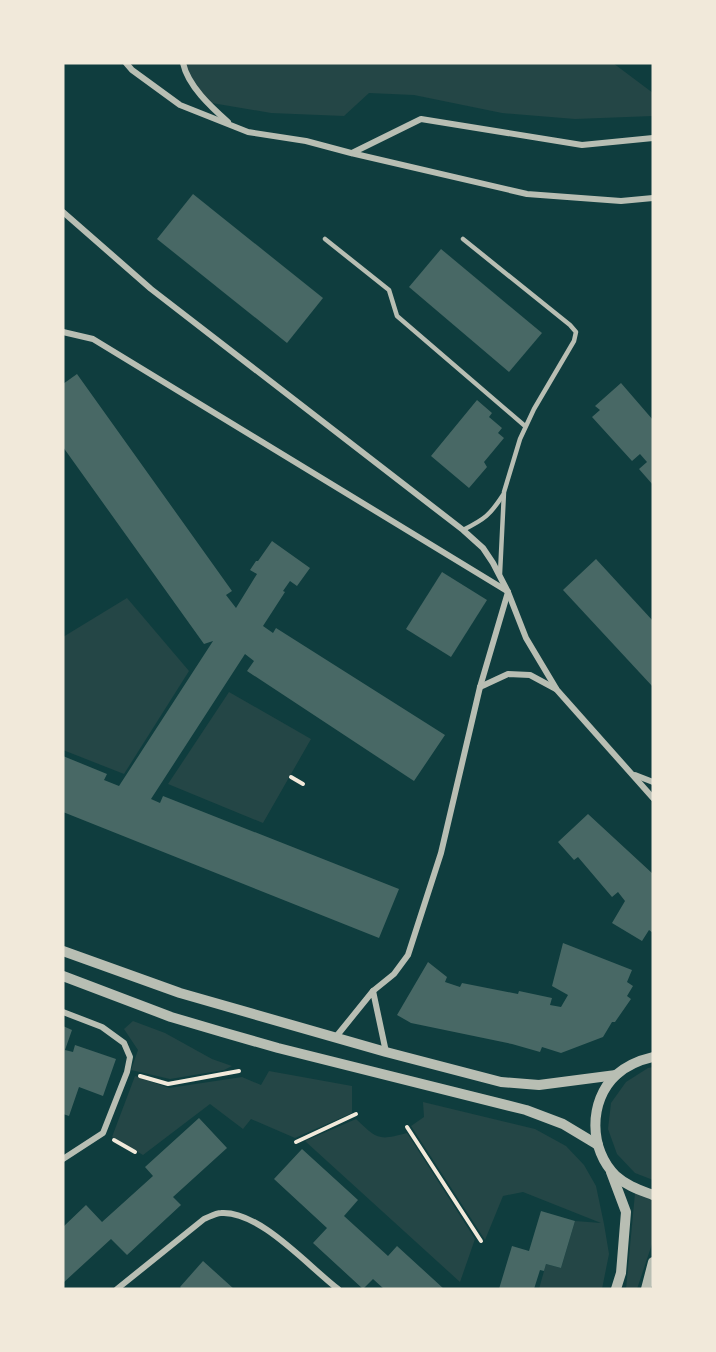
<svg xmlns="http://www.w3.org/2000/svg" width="716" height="1352" viewBox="0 0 716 1352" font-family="'Roboto Serif',serif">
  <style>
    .green { fill: #244646 }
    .building { fill: #486865 }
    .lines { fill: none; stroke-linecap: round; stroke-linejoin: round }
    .path { stroke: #f1e9da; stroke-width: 4 }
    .service { stroke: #b8beb3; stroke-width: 4.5 }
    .minor { stroke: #b8beb3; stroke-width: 6 }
    .tertiary { stroke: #b8beb3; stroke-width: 10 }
  </style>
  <rect width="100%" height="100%" fill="#0f3d3e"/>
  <g class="green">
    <polygon points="183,63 613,63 653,93 653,116 575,119 502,113 414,95 369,93 344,116 271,113 206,102"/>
    <polygon points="127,598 189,671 124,774 63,750 63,637"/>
    <polygon points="229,692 311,739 263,823 168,784"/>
    <polygon points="133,1021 165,1033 212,1059 232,1066 224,1070 170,1079 131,1070 138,1050 124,1029"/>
    <polygon points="653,1067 653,1180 635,1173 617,1154 608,1129 611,1103 626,1082 648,1068"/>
    <polygon points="269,1071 352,1086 352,1113 295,1138 251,1119 243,1129 210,1104 143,1155 112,1137 135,1076 169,1088 242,1077 261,1085"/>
    <polygon points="423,1102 535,1129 566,1146 584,1165 596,1186 604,1224 609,1254 602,1289 539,1289 546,1264 561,1268 575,1221 601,1223 523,1192 503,1196 485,1240 411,1126 424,1117"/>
    <path d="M356 1119C377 1139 378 1141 407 1133L475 1239 460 1282 305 1141Z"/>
    <polygon points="635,1193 653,1199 653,1241 637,1289 626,1289"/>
  </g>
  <g class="building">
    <polygon points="193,194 323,298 287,343 157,239"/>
    <polygon points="441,249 542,333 509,372 409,287"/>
    <polygon points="77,374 232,591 226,595 236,608 257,574 250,570 256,561 258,561 272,541 310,568 297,586 290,581 283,591 285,592 263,626 273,633 276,628 445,735 414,781 247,671 254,661 245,654 151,799 160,803 163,796 399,889 379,938 63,812 63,756 107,774 104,780 119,786 213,641 204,644 63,447 63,384"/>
    <polygon points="621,383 653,420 653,485 639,469 647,462 640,454 632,461 592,417 600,410 595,406"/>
    <polygon points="477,400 492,413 489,417 502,428 498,433 504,438 484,462 487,467 469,488 431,456"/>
    <polygon points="596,559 653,621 653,687 563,590"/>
    <polygon points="442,572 487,600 451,657 406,629"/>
    <polygon points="588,814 653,874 653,933 649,930 642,941 612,923 625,901 618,892 612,897 578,857 574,860 558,842"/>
    <polygon points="563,943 632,970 627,982 633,986 627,996 631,999 615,1022 612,1022 603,1037 561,1053 542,1047 540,1052 512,1044 411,1023 397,1015 428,962 447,977 445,982 460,987 462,983 518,994 519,991 552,998 550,1005 561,1007 568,995 552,986"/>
    <polygon points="63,1026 72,1030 65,1050 73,1052 75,1045 116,1059 103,1096 79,1087 69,1116 63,1114"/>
    <polygon points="199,1118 227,1148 173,1197 181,1205 127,1255 111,1239 63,1283 63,1227 86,1205 102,1222 153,1176 145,1167"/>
    <polygon points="302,1149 358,1200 344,1216 388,1256 397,1246 444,1289 384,1289 373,1279 363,1289 313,1243 327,1228 274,1179"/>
    <polygon points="541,1211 575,1221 561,1268 546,1264 544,1271 540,1270 534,1289 499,1289 512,1246 529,1251"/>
    <polygon points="203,1261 234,1289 182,1289 180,1287"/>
  </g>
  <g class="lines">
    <g class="path">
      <polyline points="291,777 303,784"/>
      <polyline points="140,1076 168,1084 239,1071"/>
      <polyline points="407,1127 481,1241"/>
      <polyline points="114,1140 135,1152"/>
      <polyline points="296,1142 356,1114"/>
    </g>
    <g class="service">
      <polyline points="325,239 389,290 397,316 525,426"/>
      <polyline points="463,239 570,325 576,332 574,341 534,409 520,439 504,492 500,574"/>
      <path d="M463 530C485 519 490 515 503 495"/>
    </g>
    <g class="minor">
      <polyline points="126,63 132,70 180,105 248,132 306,141 351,153 527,194 621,201 653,198"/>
      <path d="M183 63C188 86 211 107 228 122"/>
      <polyline points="352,153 421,119 582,145 653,138"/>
      <polyline points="63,212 151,289 463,530 483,548 493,563 508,592 526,638 557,690 653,798"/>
      <polyline points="63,332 93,339 507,591"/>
      <polyline points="480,687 508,674 530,675 556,689"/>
      <polyline points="635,775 653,782"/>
      <polyline points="373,991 394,974 408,955 441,853 480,687 508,592"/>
      <polyline points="63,1012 102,1027 124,1043 130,1057 127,1072 103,1133 63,1159"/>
      <polyline points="335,1038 373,991 386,1052"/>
      <path d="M117 1289 204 1219C209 1217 216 1213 221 1213 259 1210 309 1267 338 1289"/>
    </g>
    <g class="tertiary">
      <polyline points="63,951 180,993 386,1052 501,1082 539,1085 616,1075"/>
      <polyline points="63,976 171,1017 222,1032 278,1048 526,1110 563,1124 598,1145"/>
      <path d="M653 1057C640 1060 627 1065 616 1075 588 1101 589 1150 616 1176 627 1186 640 1190 653 1195"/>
      <polyline points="611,1172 626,1212 621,1273 616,1289"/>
      <polyline points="646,1289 653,1262"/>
    </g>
  </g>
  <rect width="716" height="1352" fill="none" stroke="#f1e9da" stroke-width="129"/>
</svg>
